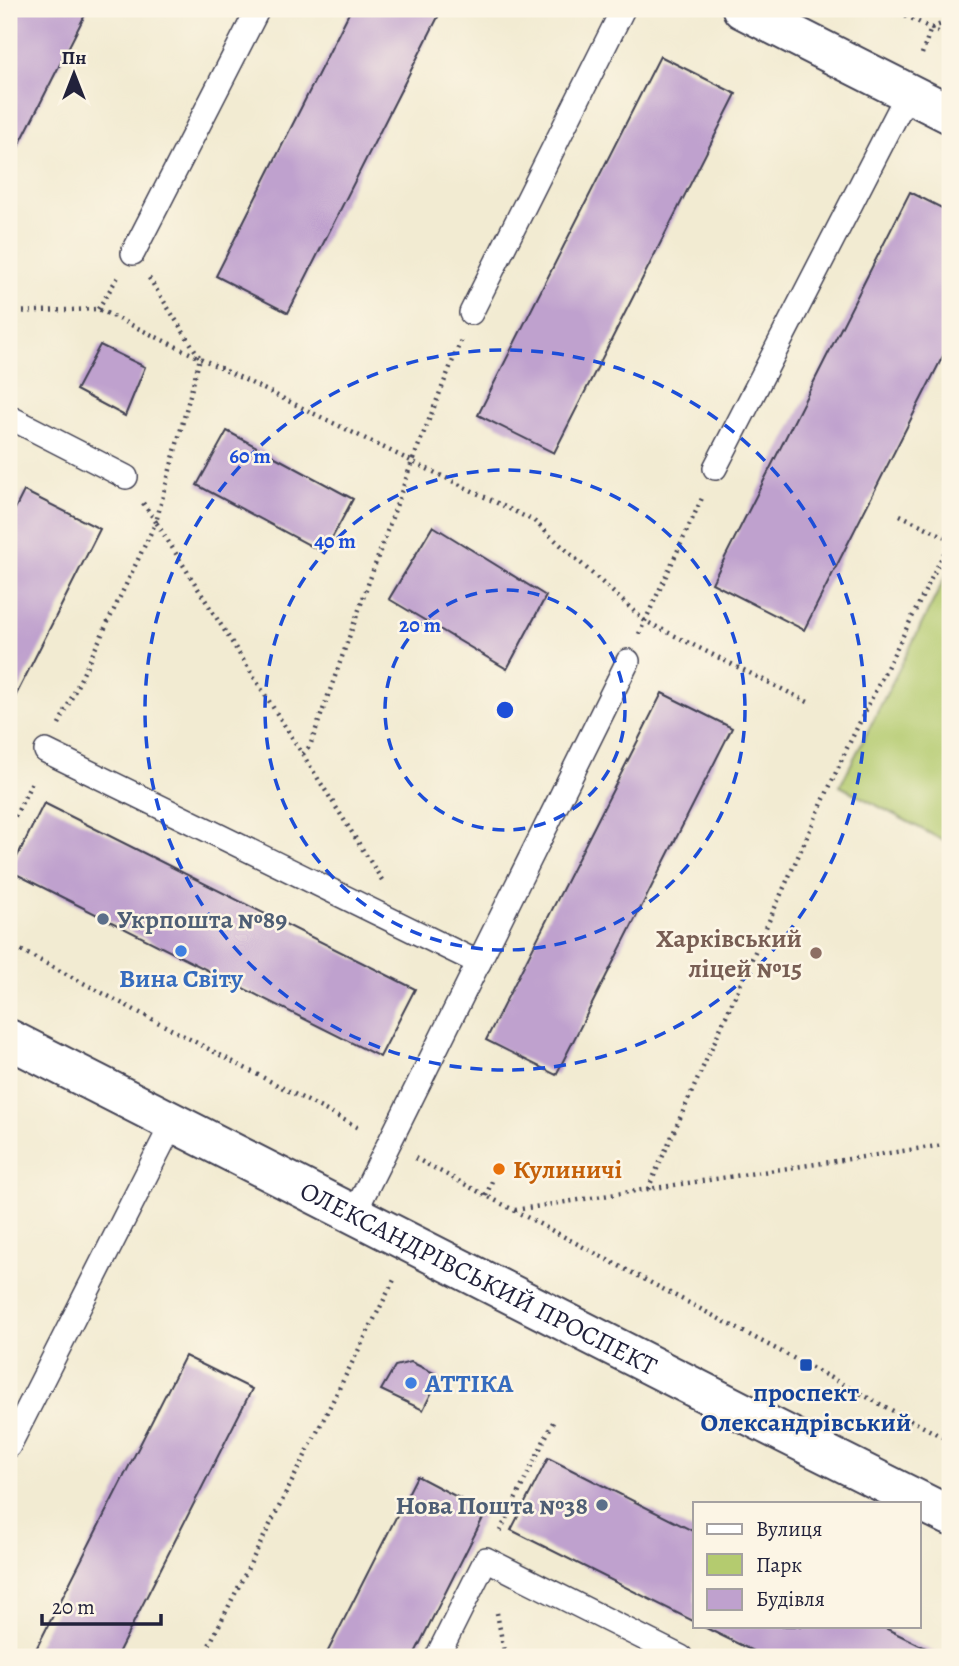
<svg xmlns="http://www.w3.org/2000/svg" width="959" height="1666" viewBox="0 0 959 1666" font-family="Alegreya,serif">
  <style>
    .green { fill: #b4cb6f; stroke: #6b7655; stroke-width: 2 }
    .building { fill: #bfa1ce }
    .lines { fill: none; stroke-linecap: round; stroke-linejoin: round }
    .service-casing { stroke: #414052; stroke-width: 26 }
    .minor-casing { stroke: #414052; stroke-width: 42 }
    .secondary-casing { stroke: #414052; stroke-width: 42 }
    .path { stroke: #414052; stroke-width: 4.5; stroke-dasharray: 2 5; stroke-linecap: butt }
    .service { stroke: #fff; stroke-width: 23 }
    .minor { stroke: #fff; stroke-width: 38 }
    .secondary { stroke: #fff; stroke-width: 38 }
    .ring { fill: none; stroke: #1d4ed8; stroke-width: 3.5; stroke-dasharray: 12 9 }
    .service-dot { fill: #5c6f8a; stroke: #fcf5e5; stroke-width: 2.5 }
    .shop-dot { fill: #3f7fe0; stroke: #fcf5e5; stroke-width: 2.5 }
    .education-dot { fill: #8d6e63; stroke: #fcf5e5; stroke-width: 2.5 }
    .food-dot { fill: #e8710a; stroke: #fcf5e5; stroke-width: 2.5 }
    .transit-dot { fill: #1a4fb4; stroke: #fcf5e5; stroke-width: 2.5 }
    .labels { text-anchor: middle; stroke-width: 5; stroke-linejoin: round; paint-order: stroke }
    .service-label { font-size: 26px; font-weight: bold; fill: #4e5e75; stroke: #fcf5e5; text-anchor: start }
    .education-label { font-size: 26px; font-weight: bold; fill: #785e54; stroke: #fcf5e5; text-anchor: end }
    .shop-label { font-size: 26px; font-weight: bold; fill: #366cbe; stroke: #fcf5e5 }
    .food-label { font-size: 26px; font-weight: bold; fill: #c56008; stroke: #fcf5e5; text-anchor: start }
    .street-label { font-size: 26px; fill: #22223b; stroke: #fcf5e5 }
    .transit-label { font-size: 26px; font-weight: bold; fill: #164399; stroke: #fcf5e5 }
    .centre { fill: #1d4ed8; stroke: #fcf5e5; stroke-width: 3.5 }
    .ring-label { font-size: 21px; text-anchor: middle; font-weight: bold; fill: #1d4ed8; stroke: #fcf5e5; stroke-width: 5; stroke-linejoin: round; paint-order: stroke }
  </style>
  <rect width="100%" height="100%" fill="#fcf5e5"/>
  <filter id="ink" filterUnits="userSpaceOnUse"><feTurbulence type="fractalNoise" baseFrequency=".0143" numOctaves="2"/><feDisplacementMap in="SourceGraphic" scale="14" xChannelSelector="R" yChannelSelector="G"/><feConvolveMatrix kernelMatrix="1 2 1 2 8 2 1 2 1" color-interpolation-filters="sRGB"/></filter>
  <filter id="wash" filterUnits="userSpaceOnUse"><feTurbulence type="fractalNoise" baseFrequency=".00686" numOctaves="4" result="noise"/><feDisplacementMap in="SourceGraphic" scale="28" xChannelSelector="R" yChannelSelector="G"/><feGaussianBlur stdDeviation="1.57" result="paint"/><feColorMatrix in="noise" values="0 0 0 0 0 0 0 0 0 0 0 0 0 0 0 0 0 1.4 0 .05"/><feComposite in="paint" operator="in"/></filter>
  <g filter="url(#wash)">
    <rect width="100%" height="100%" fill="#f2ebd2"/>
    <polygon class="green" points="950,568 950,844 840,786"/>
    <g id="blocks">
      <g class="building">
        <polygon points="9,9 88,9 9,165"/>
        <polygon points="351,9 442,9 288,313 216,276"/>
        <polygon points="660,56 736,94 554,453 478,415"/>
        <polygon points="910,192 950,212 950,342 804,630 712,583"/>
        <polygon points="100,345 145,367 125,416 76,390"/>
        <polygon points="227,431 353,499 324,553 197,485"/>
        <polygon points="24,491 100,529 9,709 9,521"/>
        <polygon points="433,526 546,596 507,669 389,599"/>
        <polygon points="662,693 732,728 556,1075 486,1040"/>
        <polygon points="44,803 415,989 380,1057 10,871"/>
        <polygon points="185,1356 252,1389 116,1657 32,1657"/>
        <polygon points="411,1362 440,1376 423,1410 381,1390 395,1366"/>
        <polygon points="548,1458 695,1532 695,1622 511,1530"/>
        <polygon points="417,1476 486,1512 413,1657 325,1657"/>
        <polygon points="702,1626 881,1626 944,1657 765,1657"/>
      </g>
    </g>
  </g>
  <g filter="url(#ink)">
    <use href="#blocks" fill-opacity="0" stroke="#414052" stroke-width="2"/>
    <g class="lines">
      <g class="service-casing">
        <g id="service">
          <polyline points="133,253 258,9"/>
          <polyline points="471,313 623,9"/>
          <polyline points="9,417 126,477"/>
          <polyline points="715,468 908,93"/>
          <polyline points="46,751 479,963"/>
          <polyline points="354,1214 628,661"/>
          <polyline points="9,1446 173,1122"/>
          <polyline points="437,1657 486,1559 681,1657"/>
        </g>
      </g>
      <g class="minor-casing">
        <polyline id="minor" points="742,9 950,114"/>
      </g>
      <g class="secondary-casing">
        <g id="secondary">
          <path id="s1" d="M9 1039 772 1427 950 1516"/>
        </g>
      </g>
      <g class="path">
        <polyline points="893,9 950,38"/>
        <polyline points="922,54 931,28 950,21"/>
        <polyline points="149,278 200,358 156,522 382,880"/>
        <polyline points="98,309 118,277"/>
        <polyline points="9,312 98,309 200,358 534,521 645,621 808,702"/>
        <polyline points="900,515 950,539"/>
        <polyline points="639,634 703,496"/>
        <polyline points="59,724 156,522 143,503"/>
        <polyline points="303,754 310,746 412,462 461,340"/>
        <polyline points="9,829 33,780"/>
        <polyline points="9,944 361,1129"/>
        <polyline points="415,1158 950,1441"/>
        <polyline points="648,1189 847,748 950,541"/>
        <polyline points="486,1196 492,1181"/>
        <polyline points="515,1210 648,1189 950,1144"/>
        <polyline points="500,1531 555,1418"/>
        <polyline points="497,1613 505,1657"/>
        <polyline points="203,1657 395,1278"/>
      </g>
      <use href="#service" class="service"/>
      <use href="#minor" class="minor"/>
      <use href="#secondary" class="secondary"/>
    </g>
  </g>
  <g class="ring">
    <circle cx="505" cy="710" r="120"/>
    <circle cx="505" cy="710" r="240"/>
    <circle cx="505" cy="710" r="360"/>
  </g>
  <g class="service-dot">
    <circle cx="103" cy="919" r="7"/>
    <circle cx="602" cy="1505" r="7"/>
  </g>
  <g class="shop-dot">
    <circle cx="181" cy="951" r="7"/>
    <circle cx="411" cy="1383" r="7"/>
  </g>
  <circle class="education-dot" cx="816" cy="953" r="7"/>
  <circle class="food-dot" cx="499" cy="1169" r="7"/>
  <rect class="transit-dot" x="799" y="1358" width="14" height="14" rx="3.5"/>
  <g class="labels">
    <g class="service-label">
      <text x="117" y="928">Укрпошта №89</text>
      <text x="588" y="1514" text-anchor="end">Нова Пошта №38</text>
    </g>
    <g class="education-label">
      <text x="802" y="947">Харківський<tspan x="802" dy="30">ліцей №15</tspan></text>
    </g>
    <g class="shop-label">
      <text x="181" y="987">Вина Світу</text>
      <text x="425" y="1392" text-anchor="start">АТТІКА</text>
    </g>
    <g class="food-label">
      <text x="513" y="1178">Кулиничі</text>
    </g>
    <g class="street-label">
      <text dy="9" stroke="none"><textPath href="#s1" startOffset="527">ОЛЕКСАНДРІВСЬКИЙ ПРОСПЕКТ</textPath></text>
    </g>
    <g class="transit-label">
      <text x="806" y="1401">проспект<tspan x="806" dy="30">Олександрівський</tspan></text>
    </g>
  </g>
  <circle cx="505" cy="710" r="10" class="centre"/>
  <g class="ring-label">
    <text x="250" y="463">60 m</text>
    <text x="335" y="548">40 m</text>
    <text x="420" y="632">20 m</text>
  </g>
  <rect width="959" height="1666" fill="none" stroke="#fcf5e5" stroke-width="35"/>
  <rect x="693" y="1502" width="228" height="126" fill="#fcf5e5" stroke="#a5a1a1" stroke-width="2"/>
  <rect x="707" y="1524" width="35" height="10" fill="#ffffff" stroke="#a5a1a1" stroke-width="2"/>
  <text x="756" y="1536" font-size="21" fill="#22223b">Вулиця</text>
  <rect x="707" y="1554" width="35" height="21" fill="#b4cb6f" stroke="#a5a1a1" stroke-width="2"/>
  <text x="756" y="1572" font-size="21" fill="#22223b">Парк</text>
  <rect x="707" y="1589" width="35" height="21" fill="#bfa1ce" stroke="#a5a1a1" stroke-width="2"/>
  <text x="756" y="1606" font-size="21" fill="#22223b">Будівля</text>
  <g transform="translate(74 74)" stroke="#fcf5e5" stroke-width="5" paint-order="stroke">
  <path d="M0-5L12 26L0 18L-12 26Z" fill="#22223b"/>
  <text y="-10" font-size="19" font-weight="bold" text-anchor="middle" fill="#22223b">Пн</text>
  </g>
  <path d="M42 1614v10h119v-10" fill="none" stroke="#22223b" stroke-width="3.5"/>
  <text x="52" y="1614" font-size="21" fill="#22223b" stroke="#fcf5e5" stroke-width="5" paint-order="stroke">20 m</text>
</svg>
